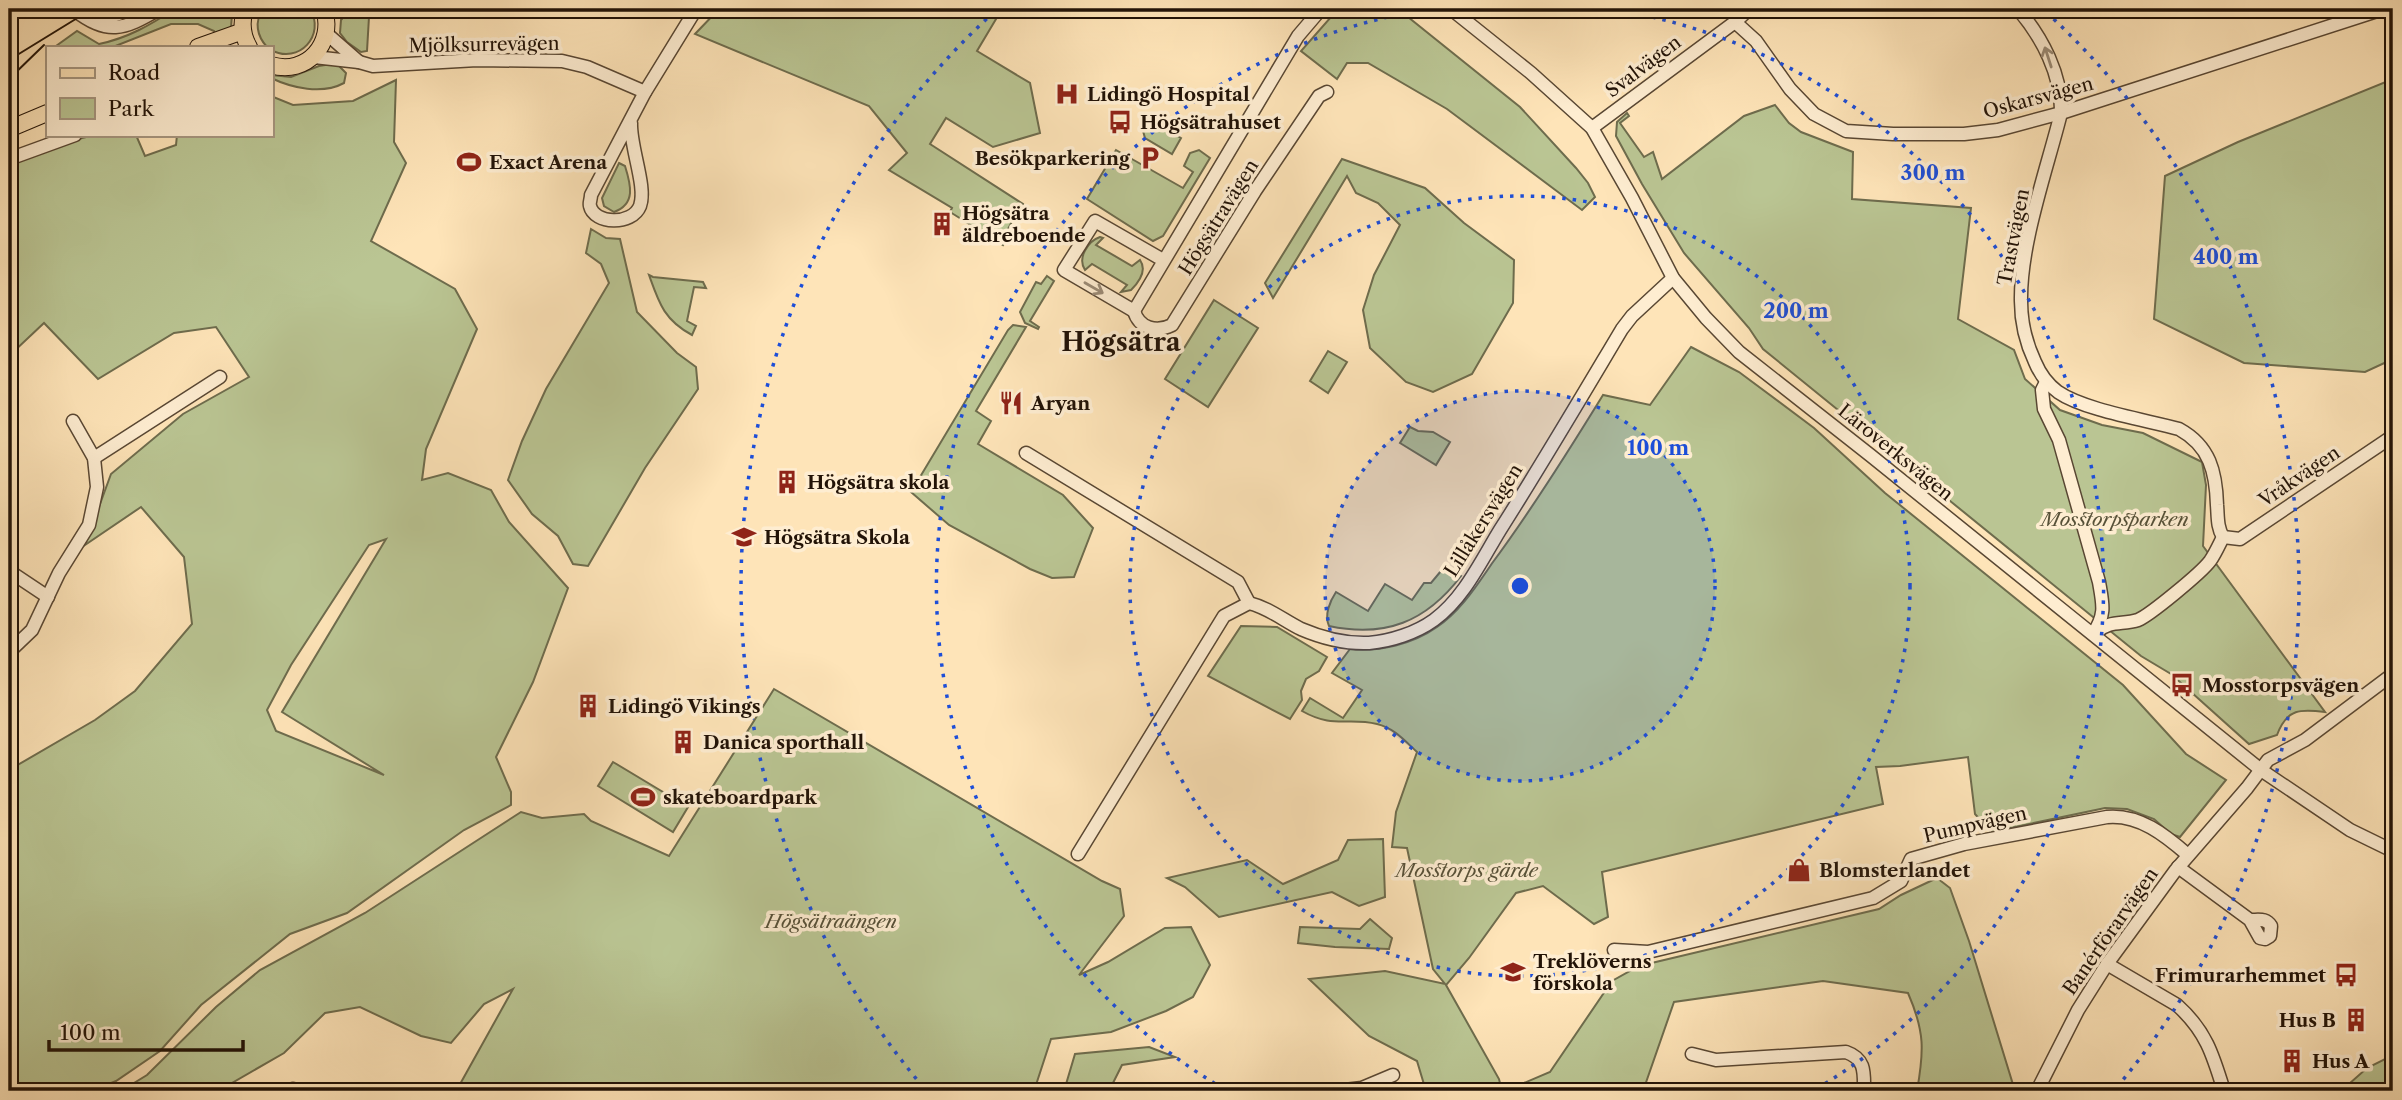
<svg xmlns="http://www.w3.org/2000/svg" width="2402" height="1100" viewBox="0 0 2402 1100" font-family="'Libre Caslon Text',serif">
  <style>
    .green { fill: #bac593; stroke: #6e6c4d; stroke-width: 2; fill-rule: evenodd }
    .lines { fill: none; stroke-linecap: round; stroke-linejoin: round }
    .minor-casing { stroke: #594733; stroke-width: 15 }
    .major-casing { stroke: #221307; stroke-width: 18 }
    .minor { stroke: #feedd1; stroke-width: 12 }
    .major { stroke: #fee4b8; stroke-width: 16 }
    .tram { stroke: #221307; stroke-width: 2 }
    .oneway { stroke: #9b8b76 }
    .ring { fill: none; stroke: #1d4ed8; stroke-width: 3.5; stroke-dasharray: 3.5 7 }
    .labels { text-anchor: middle; stroke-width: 7; stroke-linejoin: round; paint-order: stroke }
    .street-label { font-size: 19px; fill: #221307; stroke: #feedd1 }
    .poi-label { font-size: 19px; font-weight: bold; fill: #221307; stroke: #feedd1; text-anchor: start }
    .park-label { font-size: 19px; font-style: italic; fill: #575138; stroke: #feedd1 }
    .district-label { font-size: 26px; font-weight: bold; fill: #221307; stroke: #feedd1 }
    .centre { fill: #1d4ed8; stroke: #feedd1; stroke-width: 3.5 }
    .ring-label { font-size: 21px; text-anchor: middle; font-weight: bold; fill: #1d4ed8; stroke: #feedd1; stroke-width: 7; stroke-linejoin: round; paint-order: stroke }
  </style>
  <rect width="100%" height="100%" fill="#fee4b8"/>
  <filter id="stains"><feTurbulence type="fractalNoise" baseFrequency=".00286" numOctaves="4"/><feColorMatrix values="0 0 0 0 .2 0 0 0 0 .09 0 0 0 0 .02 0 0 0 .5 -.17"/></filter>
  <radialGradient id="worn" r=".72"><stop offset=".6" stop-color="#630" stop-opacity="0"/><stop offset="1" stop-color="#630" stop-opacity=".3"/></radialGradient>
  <g class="green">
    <path d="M175 9H228L232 14 231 28 216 36 214 31 198 24H171L113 47 56 46 77 31 99 44C128 38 150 25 175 9Z"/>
    <path d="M263 9H310C326 35 299 65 271 50V47H267C257 36 254 22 263 9Z"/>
    <polygon points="350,9 372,9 369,17 367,51 361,52 347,42 340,33 341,20"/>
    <polygon points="719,9 1002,9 977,51 1030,83 1040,133 993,147 946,118 930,144 1023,204 1022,207 1025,209 1020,218 1015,216 1008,229 1011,232 1003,245 950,212 952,208 889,170 907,153 869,106 695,34"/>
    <polygon points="1338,9 1398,9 1520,107 1576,168 1588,183 1595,197 1582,210 1447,109 1368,63 1347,63 1337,79 1301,51"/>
    <path d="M331 64 339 66 346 73 344 83C322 95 292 88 271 78V75L291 77 319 66Z"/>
    <polygon points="2393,79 2393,359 2365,372 2244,363 2154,319 2165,176 2238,142"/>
    <path d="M396 80 394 142 406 163 371 241 455 289 477 329 426 449 422 480 448 473 491 490 509 522 568 588 533 682 496 757 511 792V805L464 830 347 913 290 934 201 1005 160 1051 116 1081 92 1091H9V770L95 720 135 691 192 624 184 557 141 507 85 545 111 474 183 414 249 377 216 327 174 333 98 379 44 323 9 356V165L82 138 95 135H136L145 156 176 145 177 135H271V96L293 105 353 101ZM386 539 282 712 384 775 276 731 267 710 291 665 369 545Z"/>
    <path d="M1775 105 1789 123 1801 132 1853 152 1852 199 1971 208 1958 319 2014 350 2025 379 2060 410 2102 425 2143 433 2202 462 2206 485 2203 546 2325 712C2301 709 2287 708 2277 735L2249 744 2171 674 2141 656 1763 349 1749 328 1684 253 1642 184 1616 136 1617 122 1627 113 1629 116 1620 123 1644 157 1653 152 1662 179 1744 116Z"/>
    <polygon points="1150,120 1181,138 1172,154 1145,138 1143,131"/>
    <polygon points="1116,150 1183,188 1193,172 1184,166 1190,153 1199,150 1210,158 1163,236 1153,241 1087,199"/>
    <polygon points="1342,159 1425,188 1464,223 1514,260 1513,303 1472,374 1433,392 1406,382 1370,348 1363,310 1374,275 1400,225 1378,203 1356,193 1347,176 1273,298 1265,283"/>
    <path d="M619 163 625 166C631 185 636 204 614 212L604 206 602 198Z"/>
    <polygon points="591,229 606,238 620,239 637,312 677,353 696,367 698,389 645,468 588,566 573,564 558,536 532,514 508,480 522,441 546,389 609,283 601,264 586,253"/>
    <path d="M1100 237 1103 238 1096 245 1132 266 1140 260C1147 270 1139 282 1131 290L1121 292 1127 285 1092 264 1085 270C1077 258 1088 241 1100 237Z"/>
    <path d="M649 275 653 277 703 282 706 288 694 287 687 321 696 326 692 335C664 320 659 303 649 275Z"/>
    <polygon points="1047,276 1054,281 1030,321 1039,327 1038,329 1025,323 1020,312 1036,282 1041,284"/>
    <polygon points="1214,300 1258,328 1208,407 1165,379"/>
    <polygon points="1013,325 1026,327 976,411 991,421 978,444 1063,495 1093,528 1074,577 1052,578 1030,569 949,525 911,492 1008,330"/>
    <path d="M1691 347 1739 372 1814 428 1885 493 2123 685 2186 754 2226 780 2180 837 2171 834 2154 819 2127 809 2105 808 1991 832 1975 814 1968 757 1900 766 1876 767 1883 804 1602 872 1608 917 1594 924 1543 886 1516 893 1469 958 1446 985 1499 1079 1502 1091H1426L1417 1061 1369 1036 1309 979 1385 971 1445 984 1433 969 1407 848 1392 847 1396 812 1417 752C1405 741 1394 728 1377 724 1347 717 1334 729 1302 711L1310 698 1343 718 1362 690 1332 673 1350 649C1380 652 1413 644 1437 627 1461 611 1477 585 1493 562 1533 508 1568 452 1603 395L1650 405Z"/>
    <polygon points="1328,351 1347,362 1328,393 1310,381"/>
    <polygon points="1410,427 1418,431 1433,432 1450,442 1436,465 1400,443"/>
    <path d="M1449 569 1461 576C1426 622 1385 638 1329 626 1324 615 1330 601 1336 592L1368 611 1385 584 1412 600 1424 583H1431L1441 571Z"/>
    <polygon points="1241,626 1277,627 1327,657 1319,671 1306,679 1301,691 1302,700 1290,719 1208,676"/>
    <polygon points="774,689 1102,881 1120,889 1124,916 1079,975 1108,962 1165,928 1191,927 1210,965 1193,997 1166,1011 1111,1032 1051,1039 1034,1091 466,1091 459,1086 513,989 484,1004 451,1043 421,1036 360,1007 325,1013 284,1053 218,1091 121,1091 147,1075 216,1007 260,970 365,913 521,812 542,818 584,814 591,821 669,856"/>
    <polygon points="613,762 688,807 673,832 598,786"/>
    <polygon points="1383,839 1385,897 1359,906 1332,892 1219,917 1185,887 1167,878 1247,860 1283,884 1338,860 1348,840"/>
    <path d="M1937 878 1950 888 1969 941 2015 1091H1917C1924 1051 1925 1032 1908 993L1823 981 1674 1002 1643 1091H1505L1550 1072 1612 981 1639 966 1879 909 1901 895Z"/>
    <polygon points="1370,919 1392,938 1389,949 1335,947 1298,943 1300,927 1360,929"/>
    <polygon points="1149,1047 1175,1057 1122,1065 1109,1091 1064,1091 1075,1054"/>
    <polygon points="2393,1055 2393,1091 2341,1091 2367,1068"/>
  </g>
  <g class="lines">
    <g class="minor-casing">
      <g id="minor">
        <path d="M73 9C108 36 123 30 159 9"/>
        <polyline points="1451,9 1531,73 1592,128 1632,198 1673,278 1706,318 1739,352 1870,455 2261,770 2350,830 2393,851"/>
        <path d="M2018 9C2042 37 2062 75 2061 113 2047 169 2020 244 2021 301 2021 322 2026 343 2035 362 2040 374 2047 384 2058 392 2084 410 2146 420 2179 429 2210 446 2216 472 2217 505 2218 517 2217 527 2223 537"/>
        <polyline points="95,22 133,9"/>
        <polyline points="1735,22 1756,41 1790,89 1814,114 1846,131 1893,134 1964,134 1998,130 2061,113 2383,9"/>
        <polyline points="327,34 359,62"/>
        <polyline points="314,57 359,62 373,66 477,60 562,61 587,67 645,92"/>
        <path d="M631 123C630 147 647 187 640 206 632 226 594 224 590 206 589 203 591 199 591 195L645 92 696 9"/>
        <polyline points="1592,128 1735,22 1749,9"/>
        <polyline points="9,159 75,135"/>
        <polyline points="1163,260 1095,221 1064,270 1134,311 1298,36 1321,9"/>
        <path d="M1134 311C1139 328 1156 333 1172 325L1255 191 1319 96 1327 92"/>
        <path d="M2046 382 2042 390 2044 409 2059 440 2099 582C2103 605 2106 614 2093 634"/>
        <polyline points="1026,453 1238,582 1249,603"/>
        <polyline points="94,458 220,377"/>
        <polyline points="2223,537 2240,539 2393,436"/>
        <polyline points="9,571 48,597"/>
        <path d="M2097 632C2110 620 2122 625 2138 620 2150 615 2201 573 2210 561 2215 554 2219 545 2223 537"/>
        <polyline points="9,652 32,630 59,573 89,525 97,487 94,458 73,421"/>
        <path d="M1078 854 1224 616 1249 603C1269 608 1283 620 1301 629 1322 638 1346 644 1369 643 1391 641 1416 633 1434 620 1464 598 1481 561 1500 530 1542 464 1582 396 1622 329L1632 316 1673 278"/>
        <path d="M2178 867 2250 920 2260 938 2265 939 2270 936 2271 926C2266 918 2260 920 2250 920"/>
        <path d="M1614 950 1648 952 1873 898 1901 881 1911 859 1964 844 2107 817C2139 814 2165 835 2188 855"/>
        <path d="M2107 964 2177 1005C2206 1031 2213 1055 2224 1091"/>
        <path d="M1692 1054 1716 1060 1846 1052C1866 1059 1864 1073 1864 1091"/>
        <polyline points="293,1089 301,1091"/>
        <polyline points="1336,1091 1362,1088 1393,1075"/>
        <polyline points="2037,1091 2078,1010 2107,964 2175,871 2247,788 2268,760 2305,740 2393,674"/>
      </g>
    </g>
    <g class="major-casing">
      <g id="major">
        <path d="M245 9C241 22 242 35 249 47"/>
        <polyline points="198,47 243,31"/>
        <path d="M271 65C307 76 335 43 324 9"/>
        <polyline points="9,129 47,113"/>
      </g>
    </g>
    <use href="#minor" class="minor"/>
    <use href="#major" class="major"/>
    <g class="tram">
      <polyline points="9,60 92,9"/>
      <polyline points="9,79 44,45"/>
    </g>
  </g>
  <defs><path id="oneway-shaft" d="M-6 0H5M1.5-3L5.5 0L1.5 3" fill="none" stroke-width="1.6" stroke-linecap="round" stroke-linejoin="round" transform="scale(1.75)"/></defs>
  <g class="oneway">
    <use href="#oneway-shaft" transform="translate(2048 57) rotate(-108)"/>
    <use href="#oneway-shaft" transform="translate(1094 288) rotate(30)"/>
  </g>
  <circle cx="1520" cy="586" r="195" fill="#1d4ed8" fill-opacity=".12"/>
  <g class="ring">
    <circle cx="1520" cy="586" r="195"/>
    <circle cx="1520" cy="586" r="390"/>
    <path d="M1224 1089A584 584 0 0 1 1429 9M1611 9A584 584 0 0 1 1816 1089"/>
    <path d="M923 1087A779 779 0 0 1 994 12M2046 12A779 779 0 0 1 2117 1087"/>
  </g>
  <defs>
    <g id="hospital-bare" transform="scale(1.89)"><path d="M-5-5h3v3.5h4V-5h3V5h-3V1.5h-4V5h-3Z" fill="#8f2418" stroke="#feedd1" stroke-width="2.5" paint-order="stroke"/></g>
    <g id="bus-bare" transform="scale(1.89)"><path d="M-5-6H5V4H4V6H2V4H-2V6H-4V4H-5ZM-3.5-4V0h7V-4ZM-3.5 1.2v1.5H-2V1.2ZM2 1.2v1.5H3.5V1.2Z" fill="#8f2418" stroke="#feedd1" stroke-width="2.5" paint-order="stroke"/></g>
    <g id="parking-bare" transform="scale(1.89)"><path d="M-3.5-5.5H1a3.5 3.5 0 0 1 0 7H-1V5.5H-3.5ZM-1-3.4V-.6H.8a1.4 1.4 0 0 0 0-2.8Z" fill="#8f2418" stroke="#feedd1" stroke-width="2.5" paint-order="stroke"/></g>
    <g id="stadium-bare" transform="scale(1.89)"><path d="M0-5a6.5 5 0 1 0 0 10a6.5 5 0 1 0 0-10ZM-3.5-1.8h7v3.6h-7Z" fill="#8f2418" stroke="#feedd1" stroke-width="2.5" paint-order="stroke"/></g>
    <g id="building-bare" transform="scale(1.89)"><path d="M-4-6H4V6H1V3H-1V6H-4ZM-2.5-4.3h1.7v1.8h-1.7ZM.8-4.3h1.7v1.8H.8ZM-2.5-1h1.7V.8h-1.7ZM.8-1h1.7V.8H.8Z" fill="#8f2418" stroke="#feedd1" stroke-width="2.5" paint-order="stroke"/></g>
    <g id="restaurant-bare" transform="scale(1.89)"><path d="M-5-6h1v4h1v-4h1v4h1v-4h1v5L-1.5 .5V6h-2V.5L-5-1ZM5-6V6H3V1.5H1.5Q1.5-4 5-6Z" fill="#8f2418" stroke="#feedd1" stroke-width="2.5" paint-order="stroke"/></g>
    <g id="school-bare" transform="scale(1.89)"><path d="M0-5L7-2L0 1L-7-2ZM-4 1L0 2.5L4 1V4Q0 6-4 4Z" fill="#8f2418" stroke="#feedd1" stroke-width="2.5" paint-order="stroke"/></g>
    <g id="shop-bare" transform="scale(1.89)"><path d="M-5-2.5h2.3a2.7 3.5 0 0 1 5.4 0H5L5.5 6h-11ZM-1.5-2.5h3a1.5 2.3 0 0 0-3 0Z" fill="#8f2418" stroke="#feedd1" stroke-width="2.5" paint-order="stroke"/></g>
  </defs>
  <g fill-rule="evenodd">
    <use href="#hospital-bare" x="1067" y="94"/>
    <use href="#bus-bare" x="1120" y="122"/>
    <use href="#parking-bare" x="1150" y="158"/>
    <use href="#stadium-bare" x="469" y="162"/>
    <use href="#building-bare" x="942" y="224"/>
    <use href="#restaurant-bare" x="1011" y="403"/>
    <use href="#building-bare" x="787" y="482"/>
    <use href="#school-bare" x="744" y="537"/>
    <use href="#bus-bare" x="2182" y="685"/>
    <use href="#building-bare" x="588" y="706"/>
    <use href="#building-bare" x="683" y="742"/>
    <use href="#stadium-bare" x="643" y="797"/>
    <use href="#shop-bare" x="1799" y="870"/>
    <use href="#school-bare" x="1513" y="972"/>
    <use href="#bus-bare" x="2346" y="975"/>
    <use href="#building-bare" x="2356" y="1020"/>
    <use href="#building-bare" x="2292" y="1061"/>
  </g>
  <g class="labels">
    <g class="street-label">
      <text transform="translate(484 44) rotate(-1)" y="7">Mjölksurrevägen</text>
      <text transform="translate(1643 66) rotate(-37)" y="7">Svalvägen</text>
      <text transform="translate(2038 97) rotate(-15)" y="7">Oskarsvägen</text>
      <text transform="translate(1218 217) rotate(-58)" y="7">Högsätravägen</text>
      <text transform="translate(2013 237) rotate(-79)" y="7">Trastvägen</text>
      <text transform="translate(1896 452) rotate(39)" y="7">Läroverksvägen</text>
      <text transform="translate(2299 476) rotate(-34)" y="7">Vråkvägen</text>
      <text transform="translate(1483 520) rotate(-58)" y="7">Lillåkersvägen</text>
      <text transform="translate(1975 824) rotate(-13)" y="7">Pumpvägen</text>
      <text transform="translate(2110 931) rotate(-55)" y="7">Banérförarvägen</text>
    </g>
    <g class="poi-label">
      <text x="1087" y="101">Lidingö Hospital</text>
      <text x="1140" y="129">Högsätrahuset</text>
      <text x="1130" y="165" text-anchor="end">Besökparkering</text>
      <text x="489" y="169">Exact Arena</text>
      <text x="962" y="220">Högsätra<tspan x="962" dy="22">äldreboende</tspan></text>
      <text x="1031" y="410">Aryan</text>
      <text x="807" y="489">Högsätra skola</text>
      <text x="764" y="544">Högsätra Skola</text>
      <text x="2202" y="692">Mosstorpsvägen</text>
      <text x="608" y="713">Lidingö Vikings</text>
      <text x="703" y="749">Danica sporthall</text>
      <text x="663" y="804">skateboardpark</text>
      <text x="1819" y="877">Blomsterlandet</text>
      <text x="1533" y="968">Treklöverns<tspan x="1533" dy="22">förskola</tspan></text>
      <text x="2326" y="982" text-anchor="end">Frimurarhemmet</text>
      <text x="2336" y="1027" text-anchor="end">Hus B</text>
      <text x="2312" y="1068">Hus A</text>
    </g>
    <g class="park-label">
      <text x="2115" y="526">Mosstorpsparken</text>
      <text x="1467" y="877">Mosstorps gärde</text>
      <text x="831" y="928">Högsätraängen</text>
    </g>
    <g class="district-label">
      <text x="1121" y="351">Högsätra</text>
    </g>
  </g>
  <circle cx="1520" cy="586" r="10" class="centre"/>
  <g class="ring-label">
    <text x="1933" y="180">300 m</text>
    <text x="2226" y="264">400 m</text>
    <text x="1796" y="318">200 m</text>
    <text x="1658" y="455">100 m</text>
  </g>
  <rect width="2402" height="1100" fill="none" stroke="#fee4b8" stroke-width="35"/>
  <rect x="10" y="10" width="2381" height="1079" fill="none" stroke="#221307" stroke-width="3.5"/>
  <rect x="18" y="18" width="2367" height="1065" fill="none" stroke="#221307" stroke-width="2"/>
  <rect x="46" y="46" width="228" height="91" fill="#feedd1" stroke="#a69680" stroke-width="2"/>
  <rect x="60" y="68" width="35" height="10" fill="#fee4b8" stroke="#a69680" stroke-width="2"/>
  <text x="108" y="80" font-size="21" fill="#221307">Road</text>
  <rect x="60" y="98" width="35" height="21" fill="#bac593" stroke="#a69680" stroke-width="2"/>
  <text x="108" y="116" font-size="21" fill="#221307">Park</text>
  <path d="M49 1040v10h194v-10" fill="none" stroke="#221307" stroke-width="3.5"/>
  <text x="60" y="1040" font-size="21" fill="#221307" stroke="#feedd1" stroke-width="5" paint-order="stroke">100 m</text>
  <rect width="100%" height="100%" filter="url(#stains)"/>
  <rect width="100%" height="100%" fill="url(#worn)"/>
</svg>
